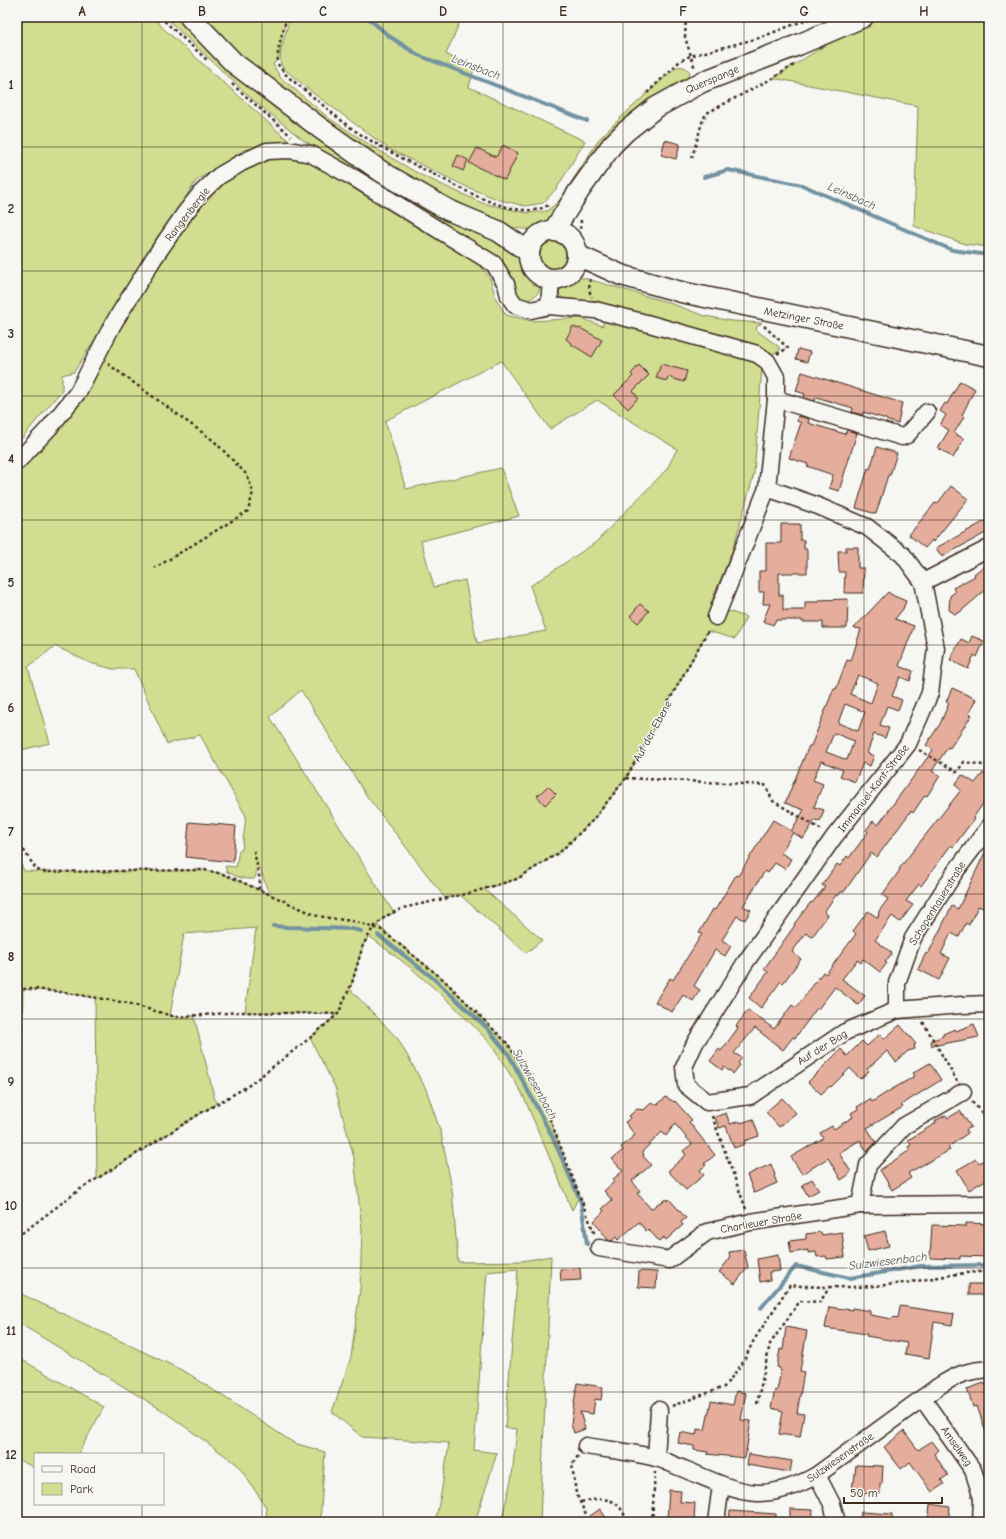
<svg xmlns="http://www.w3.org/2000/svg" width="1006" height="1539" viewBox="0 0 1006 1539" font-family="'Comic Neue',sans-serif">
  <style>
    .green { fill: #d1dd90; stroke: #868457; fill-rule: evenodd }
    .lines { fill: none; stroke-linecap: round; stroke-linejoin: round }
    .stream { stroke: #7392a1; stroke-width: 4 }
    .building { fill: #e5ad9c; stroke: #3b2a1e; fill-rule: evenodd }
    .minor-casing { stroke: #3b2a1e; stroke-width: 19 }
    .major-casing { stroke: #3b2a1e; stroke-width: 23 }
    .path { stroke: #3b2a1e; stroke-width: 2.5; stroke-dasharray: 3 3; stroke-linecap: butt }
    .minor { stroke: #f6f6f2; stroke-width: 16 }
    .major { stroke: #f6f6f2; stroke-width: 20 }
    .grid { fill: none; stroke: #3b2a1e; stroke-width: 1; stroke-opacity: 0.55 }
    .labels { text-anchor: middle; stroke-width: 3; stroke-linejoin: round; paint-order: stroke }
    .street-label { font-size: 11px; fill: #3b2a1e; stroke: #f6f6f2 }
    .water-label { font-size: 12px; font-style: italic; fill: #525655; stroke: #f6f6f2 }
    .neatline { fill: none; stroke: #3b2a1e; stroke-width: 1.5 }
    .grid-label { font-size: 13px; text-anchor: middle; font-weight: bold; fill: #3b2a1e }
  </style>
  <rect width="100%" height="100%" fill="#f6f6f2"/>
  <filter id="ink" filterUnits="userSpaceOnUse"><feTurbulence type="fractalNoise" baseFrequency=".025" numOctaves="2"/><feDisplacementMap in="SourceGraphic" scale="8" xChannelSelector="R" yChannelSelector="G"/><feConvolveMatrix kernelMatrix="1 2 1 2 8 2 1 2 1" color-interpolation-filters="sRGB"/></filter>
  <g filter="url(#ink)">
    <g class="green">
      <polygon points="17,17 153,17 164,29 290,142 244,150 196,181 74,372 62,375 62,390 17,444"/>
      <path d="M165 17H180L201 38 522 259C524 264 525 269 529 273 532 277 536 279 538 283 544 293 531 300 523 301L519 298 512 283 342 164 303 140 253 100Z"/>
      <path d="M199 17H287L282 38 278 60 273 64 280 77 330 119 378 150 421 175 482 203 528 213 547 211 559 201 600 138 617 121 675 68C682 65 686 67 690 72L687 81 546 225C532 231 522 230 508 226L423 185 378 161 260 74Z"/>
      <polygon points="290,17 462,17 446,54 474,69 469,87 585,141 557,188 543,203 525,206 500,200 469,188 389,149 313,93 282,67 280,60 281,50"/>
      <polygon points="881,17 989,17 989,247 965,244 914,226 918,106 773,78 837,38"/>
      <path d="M271 156 308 160 378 204 481 266 490 278 496 299 506 315 532 321 580 318 603 326V321L608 322 751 360 762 368 754 474 733 549 710 605 746 617 735 639 708 631 626 778 593 820 560 852 538 866 517 879 484 889 542 940 526 953 460 895 445 898 366 795 301 690 270 717 394 913 386 916 377 925 444 980 508 1044 544 1104 579 1197 572 1210 522 1093 490 1043 452 1004 411 968 369 936 363 945 350 989 398 1039 426 1089 441 1133 452 1189 458 1262 522 1261 551 1256 540 1522H501L512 1476 517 1429 505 1428 518 1269 487 1272 474 1450 497 1453 475 1522H435L441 1494 449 1443 362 1437 332 1412 351 1357 360 1289 362 1229 354 1158 335 1087 310 1038 337 1014 245 1012 256 928 184 934 170 1016 176 1017 194 1016 216 1104 97 1179 95 998 61 992 23 989 17 1235V856L24 871 55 872 205 870 223 874 273 896 267 889 260 868 256 869V876L254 879C244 880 236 876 227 872L225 866 236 867 239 850H242L246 816 200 735 167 744 134 669H113L90 663 55 646 28 667 50 743 17 751V465L119 327 178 236 204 199 234 174ZM501 361 550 429 597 400 677 449 667 469 595 543 530 586 546 631 477 643 465 580 434 587 421 541 519 516 501 468 406 489 385 421Z"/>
      <circle cx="553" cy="254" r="15"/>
      <path d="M573 278H584L667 302 705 316 732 321 762 323 757 326 756 330 778 346 780 349 778 352 771 354 605 306C603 305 600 301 598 301 588 298 572 307 563 299 553 290 566 281 573 278Z"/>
      <polygon points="17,1292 186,1372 294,1443 325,1452 320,1522 267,1522 266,1507 238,1465 162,1410 17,1322"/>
      <polygon points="17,1357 104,1407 78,1454 35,1454 35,1468 17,1459"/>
    </g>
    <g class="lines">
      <g class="stream">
        <polyline points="367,17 389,36 418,55 587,121"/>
        <polyline points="704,177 728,170 802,185 952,250 989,255"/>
        <polyline points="273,926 287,927 352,929 361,931"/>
        <polyline points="378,935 433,978 487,1028 509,1055 552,1136 581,1202 587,1244"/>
        <polyline points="761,1308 796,1266 850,1278 921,1266 989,1265"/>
      </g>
    </g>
    <g class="building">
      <polygon points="665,140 680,144 676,159 661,155"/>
      <polygon points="503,145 518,153 505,180 469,163 477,148 496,157"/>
      <polygon points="458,155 468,160 463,171 453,166"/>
      <polygon points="573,326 579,329 580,328 602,340 592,357 571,344 571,343 566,339"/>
      <polygon points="798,349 810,352 807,362 796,359"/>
      <polygon points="661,364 687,371 684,382 668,377 667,381 656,378"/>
      <polygon points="639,365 649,375 633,391 638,398 628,409 614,395 633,376 631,374"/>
      <polygon points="802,372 902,403 898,424 886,420 886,419 863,412 863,415 852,412 853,408 816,397 815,401 804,398 805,394 796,391"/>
      <polygon points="960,381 975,389 962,415 964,417 954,433 964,439 953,458 938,448 949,430 940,425 946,415 940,411 945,403 947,404"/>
      <polygon points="798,416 809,419 808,423 845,434 847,430 857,433 839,491 829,488 833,475 807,466 808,464 789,458 801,423 797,421"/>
      <polygon points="877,447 897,453 890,475 888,475 876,514 856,508 868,468 870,469"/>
      <polygon points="951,486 968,499 933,542 932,540 925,548 909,535 935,503 937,504"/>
      <polygon points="989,519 989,531 942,557 936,548"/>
      <polygon points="781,524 800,524 800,540 804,540 804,549 807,549 807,573 779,573 779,595 783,595 783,610 805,610 805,602 818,602 818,600 848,599 847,628 823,628 823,622 802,622 802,620 776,620 773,625 763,621 770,604 763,604 764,592 759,592 759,571 766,571 766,543 781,543"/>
      <polygon points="846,547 858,547 858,568 864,568 863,593 844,593 845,572 839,572 838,551 846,551"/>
      <polygon points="989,562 989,587 960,612 955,614 949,610 950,596 955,592 953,588 975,576 974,574"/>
      <path d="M888 592 894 596 906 601 903 609 895 619 914 626 899 666 913 671 910 681 900 677 892 696 902 700 898 710 887 706 880 725 889 728 885 738 874 734 867 753 874 756 870 766 863 763 855 782 840 776 843 770 821 761 813 780 823 784 814 807 824 810 820 821 815 820 803 839 791 831 804 810 785 803 809 746H811L834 688 836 689 847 660 851 661 861 629 854 628ZM858 675 878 683 871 703 850 694ZM845 704 865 712 858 731 838 723ZM834 733 854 741 847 760 826 752Z"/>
      <polygon points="640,604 649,611 638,623 630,616"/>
      <polygon points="972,636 984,641 977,657 974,655 968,669 950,660 961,639 969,643"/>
      <polygon points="952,688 976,699 969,714 972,715 950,748 948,747 932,771 940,776 927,796 925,795 913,813 911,811 877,857 871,853 844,892 841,892 838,896 836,895 824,912 828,915 812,937 806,933 792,952 801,959 783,983 781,981 761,1008 749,998 768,972 764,969 795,925 794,924 811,902 812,903 825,887 822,885 837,864 840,866 847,856 849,858 868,832 866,830 873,821 878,825 933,750 926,745 940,724 949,703 946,702"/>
      <polygon points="983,773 989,777 989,795 973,818 974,819 953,847 951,845 921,886 919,884 906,901 913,905 900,922 892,916 875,940 892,953 885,962 887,963 880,972 863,959 861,963 857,960 842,979 865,996 858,1005 835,987 818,1009 817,1008 795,1038 793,1037 783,1050 755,1028 734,1053 742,1058 738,1063 740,1065 733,1074 730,1070 729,1071 724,1067 722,1070 710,1061 719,1049 721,1051 727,1043 738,1028 736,1026 748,1010 774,1029 792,1005 796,1008 823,972 826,974 856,934 853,931 868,911 878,918 879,911 888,899 882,895 900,870 899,869 909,856 961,790 955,785 962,775 975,783"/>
      <polygon points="548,786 556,794 545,805 537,796"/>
      <polygon points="773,820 793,832 781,853 791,859 785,869 775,863 768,873 765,871 743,906 751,910 745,920 737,916 722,940 731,946 725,956 715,950 694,986 700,990 693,1001 683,995 672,1012 655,1002 670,978 673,980 702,934 699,933 713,909 715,910 736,875 738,876"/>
      <polygon points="189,822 236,826 233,862 186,857"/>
      <polygon points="989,844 989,897 983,908 978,906 969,925 966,923 959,937 951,933 941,954 950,958 939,980 918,969 926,953 928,954 952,906 958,909"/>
      <polygon points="974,1024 979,1037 932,1046 931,1041 943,1036 943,1034 955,1029 956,1031"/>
      <polygon points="900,1025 916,1044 914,1045 915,1049 908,1051 896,1062 887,1051 867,1069 869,1071 860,1079 850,1068 831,1087 830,1086 821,1094 808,1082 841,1049 847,1056 862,1041 867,1046 880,1034 884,1039"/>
      <polygon points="930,1063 941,1080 901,1105 903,1107 867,1128 876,1142 867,1152 860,1140 839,1153 851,1172 847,1176 841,1180 828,1158 802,1174 791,1157 823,1138 820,1133 832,1126 834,1129 853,1117 851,1113 858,1109 857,1107 870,1099 872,1102 889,1091 915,1076 913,1073"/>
      <polygon points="666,1097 674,1102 675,1101 692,1120 689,1122 715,1155 704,1164 706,1165 700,1170 704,1175 686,1190 668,1171 686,1155 683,1151 692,1144 675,1124 666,1136 662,1132 642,1152 644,1154 643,1156 651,1165 632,1181 640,1191 637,1193 651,1209 660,1202 661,1203 665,1199 667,1201 669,1199 686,1218 681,1222 683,1225 666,1240 664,1237 659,1241 648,1229 646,1231 639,1222 618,1240 616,1237 612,1241 608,1240 594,1221 604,1211 602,1209 612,1200 604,1191 614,1182 613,1179 623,1171 612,1159 623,1150 621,1147 635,1135 625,1122 631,1118 629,1116 637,1109 644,1110 651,1103 658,1104"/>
      <polygon points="782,1098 796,1113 779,1127 766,1112"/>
      <polygon points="960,1111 971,1127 966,1130 968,1133 948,1147 950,1150 908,1173 911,1178 892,1190 880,1170 910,1150 908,1147 911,1145 908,1140 936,1123 935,1121 946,1115 948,1118"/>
      <polygon points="726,1113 730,1124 740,1121 741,1123 753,1119 759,1136 744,1141 745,1144 734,1148 726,1126 719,1128 715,1117"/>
      <polygon points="989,1158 989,1178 969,1190 957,1170 976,1159 979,1163"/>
      <polygon points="771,1164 775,1175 774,1176 777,1183 754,1193 747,1175"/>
      <polygon points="812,1179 819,1190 808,1196 802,1185"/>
      <polygon points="966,1223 989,1224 989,1257 960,1256 960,1259 930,1258 932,1225 966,1226"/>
      <polygon points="885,1231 889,1246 868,1251 864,1236"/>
      <polygon points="821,1232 822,1235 842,1232 845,1257 827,1259 826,1256 817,1257 816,1252 808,1253 808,1250 791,1253 789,1241 806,1239 806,1234"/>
      <polygon points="744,1250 748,1267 735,1284 719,1272 730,1258 729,1252"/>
      <polygon points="778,1255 780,1271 769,1272 770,1280 760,1282 757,1259"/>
      <polygon points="580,1268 581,1280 561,1281 560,1269"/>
      <polygon points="639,1271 657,1272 656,1288 638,1287"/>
      <rect x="969" y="1284" width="20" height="11"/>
      <polygon points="900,1306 954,1314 952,1325 934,1322 929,1358 905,1354 907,1343 866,1336 867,1334 825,1328 829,1307 852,1310 852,1308 870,1311 870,1315 892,1319 893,1317 898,1318"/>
      <polygon points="786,1327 807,1331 800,1371 804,1372 797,1413 804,1414 800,1437 779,1434 783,1411 771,1408 775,1390 777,1391 781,1370 779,1370 780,1368 777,1367 780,1349 783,1350"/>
      <polygon points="577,1383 603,1387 601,1400 595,1399 593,1414 580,1412 585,1429 574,1433 571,1424"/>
      <polygon points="984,1383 985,1385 989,1383 989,1435 987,1435 977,1406 973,1407 967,1389"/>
      <polygon points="736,1391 746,1393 741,1420 751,1421 745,1458 707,1454 708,1452 694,1450 694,1446 678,1443 680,1432 696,1435 697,1429 705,1430 711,1401 733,1405"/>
      <polygon points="904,1431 918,1450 932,1441 939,1450 934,1454 948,1475 941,1480 944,1484 932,1492 910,1462 901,1469 884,1447"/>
      <polygon points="749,1454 792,1461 790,1472 747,1465"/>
      <polygon points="856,1465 883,1466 882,1484 880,1484 880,1494 852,1493 853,1482 854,1482"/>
      <polygon points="669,1490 681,1491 680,1502 695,1503 694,1522 667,1520"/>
      <polygon points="930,1504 950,1507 948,1522 928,1522"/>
      <polygon points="600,1509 609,1522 595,1522 590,1516"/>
      <polygon points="790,1509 813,1510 812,1522 790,1522"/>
      <polygon points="730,1511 776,1514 776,1522 729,1522"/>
      <polygon points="861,1512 892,1514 892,1522 860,1522"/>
    </g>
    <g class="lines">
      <g class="minor-casing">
        <g id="minor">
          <polyline points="549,306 551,279"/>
          <polyline points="776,399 902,437 907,435 927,412"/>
          <polyline points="17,462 50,427 78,392 113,324 154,258 185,213 201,193 219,176 241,163 267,151 289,150 311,154 356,179 494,264 506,284 509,296 515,305 531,310 549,306 595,310 646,323 757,354 767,361 776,377 776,399 767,488 716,617"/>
          <polyline points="767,488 818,506 867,527 903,555 923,582 936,648 930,693 908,744 834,837 745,963 695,1043 684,1067 686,1085 707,1102 750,1096 845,1032 897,1010 962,1005 989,1004"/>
          <polyline points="923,582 989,548"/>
          <polyline points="897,1010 897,983 913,938 955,872 989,827"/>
          <polyline points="860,1205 868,1165 904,1126 963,1092"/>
          <polyline points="599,1248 669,1260 707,1232 751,1222 860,1205 989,1204"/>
          <polyline points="922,1398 973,1470 982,1498 981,1522"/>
          <path d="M586 1446C609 1450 633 1452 656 1458 665 1460 675 1466 684 1469 739 1492 761 1506 817 1475L939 1386C958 1374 966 1371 989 1369"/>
          <polyline points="656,1458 659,1410"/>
          <polyline points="817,1475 832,1504 837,1522"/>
          <polyline points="716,1522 721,1485"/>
        </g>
      </g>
      <g class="major-casing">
        <g id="major">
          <polyline points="190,17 234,63 320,128 382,172 448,210 498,231 529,252"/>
          <polyline points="554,230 579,191 612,145 625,132 655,108 702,82 798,45 863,17"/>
          <circle cx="553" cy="255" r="24"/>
          <polyline points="577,255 621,275 681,292 989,356"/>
        </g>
      </g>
      <g class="path">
        <polyline points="160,17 207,60"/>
        <path d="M287 17C284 28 274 55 279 66 281 69 285 73 287 76 309 93 329 111 351 128 379 147 409 162 439 177 466 191 494 207 524 210 533 211 543 209 550 204"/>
        <polyline points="686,17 685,37 695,69"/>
        <polyline points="232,84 291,136"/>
        <polyline points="647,93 680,61 690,56 759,38 813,17"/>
        <polyline points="692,158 703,119 707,113 773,78 794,65"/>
        <polyline points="581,220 580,235 582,240"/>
        <polyline points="590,279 589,290 592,297"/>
        <polyline points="764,326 788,348 777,354"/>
        <polyline points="108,364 214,441 247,475 253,492 248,511 155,568"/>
        <polyline points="919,750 957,772 964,762 989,766"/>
        <polyline points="626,778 765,785 773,801 822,830"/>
        <path d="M17 840 36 869 42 872 205 870 223 874 233 878 315 915C329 919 343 919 356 922 365 924 372 928 380 929L444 980 508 1044 544 1104 595 1235"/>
        <polyline points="254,851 260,880 259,890"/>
        <polyline points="17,989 35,989 61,992 127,1003 176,1017 240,1012 337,1014"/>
        <polyline points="923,1022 957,1081"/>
        <polyline points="972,1102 989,1121"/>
        <polyline points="712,1116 746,1209"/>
        <polyline points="17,1237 79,1190 201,1113 248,1086 310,1038 338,1014 352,983 363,945 373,928 386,916 403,908 470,893 517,879 560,852 593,820 626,778 709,629"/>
        <polyline points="757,1404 770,1344 800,1301 820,1302 829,1288"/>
        <path d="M672 1406 724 1387 742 1364 754 1340 790 1285C825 1288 860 1288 895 1284 926 1281 957 1271 989 1272"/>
        <polyline points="578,1456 572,1465 576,1493 589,1522"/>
        <path d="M581 1502C604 1497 619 1496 627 1522"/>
        <polyline points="652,1522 655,1472"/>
      </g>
      <use href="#minor" class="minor"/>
      <use href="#major" class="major"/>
    </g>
  </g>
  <path class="grid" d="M142 17V1454M262 17V1522M383 17V1522M503 17V1522M623 17V1522M744 17V1522M864 17V1522M17 147H989M17 271H989M17 396H989M17 520H989M17 645H989M17 770H989M17 894H989M17 1019H989M17 1143H989M17 1268H989M17 1392H989M142 1504V1522"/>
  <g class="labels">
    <g class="street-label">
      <text transform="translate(712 79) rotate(-23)" y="4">Querspange</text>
      <text transform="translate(187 214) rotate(-52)" y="4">Rangenbergle</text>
      <text transform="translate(804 318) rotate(11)" y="4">Metzinger Straße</text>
      <text transform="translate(652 731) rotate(-61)" y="4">Auf der Ebene</text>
      <text transform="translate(873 788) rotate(-52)" y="4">Immanuel-Kant-Straße</text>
      <text transform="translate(937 903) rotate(-58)" y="4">Schopenhauerstraße</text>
      <text transform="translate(822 1047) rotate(-32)" y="4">Auf der Bag</text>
      <text transform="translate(761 1222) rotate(-10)" y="4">Charlieuer Straße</text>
      <text transform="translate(957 1446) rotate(55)" y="4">Amselweg</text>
      <text transform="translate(840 1457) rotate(-35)" y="4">Sulzwiesenstraße</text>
    </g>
    <g class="water-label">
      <text transform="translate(476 67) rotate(21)" y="4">Leinsbach</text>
      <text transform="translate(852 196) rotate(24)" y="4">Leinsbach</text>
      <text transform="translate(535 1084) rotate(61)" y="4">Sulzwiesenbach</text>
      <text transform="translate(888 1261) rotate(-7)" y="4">Sulzwiesenbach</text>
    </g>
  </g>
  <rect width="1006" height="1539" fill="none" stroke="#f6f6f2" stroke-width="44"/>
  <rect x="34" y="1453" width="130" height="52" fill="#f6f6f2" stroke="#aba49d"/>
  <rect x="42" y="1466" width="20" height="6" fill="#f6f6f2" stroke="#aba49d"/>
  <text x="70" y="1473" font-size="12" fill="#3b2a1e">Road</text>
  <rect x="42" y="1483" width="20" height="12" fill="#d1dd90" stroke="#aba49d"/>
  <text x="70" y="1493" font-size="12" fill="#3b2a1e">Park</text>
  <path d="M844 1497v6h98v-6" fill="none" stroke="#3b2a1e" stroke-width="2"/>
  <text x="850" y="1497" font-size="12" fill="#3b2a1e" stroke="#f6f6f2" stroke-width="3" paint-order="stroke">50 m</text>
  <rect x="22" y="22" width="962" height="1495" class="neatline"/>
  <g class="grid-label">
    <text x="82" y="16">A</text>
    <text x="202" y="16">B</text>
    <text x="323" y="16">C</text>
    <text x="443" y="16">D</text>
    <text x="563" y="16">E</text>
    <text x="683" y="16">F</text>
    <text x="804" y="16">G</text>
    <text x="924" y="16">H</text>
    <text x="11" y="89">1</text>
    <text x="11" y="213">2</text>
    <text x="11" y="338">3</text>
    <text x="11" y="463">4</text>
    <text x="11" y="587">5</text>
    <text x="11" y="712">6</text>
    <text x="11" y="836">7</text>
    <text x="11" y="961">8</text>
    <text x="11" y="1086">9</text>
    <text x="11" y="1210">10</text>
    <text x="11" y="1335">11</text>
    <text x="11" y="1459">12</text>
  </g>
</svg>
